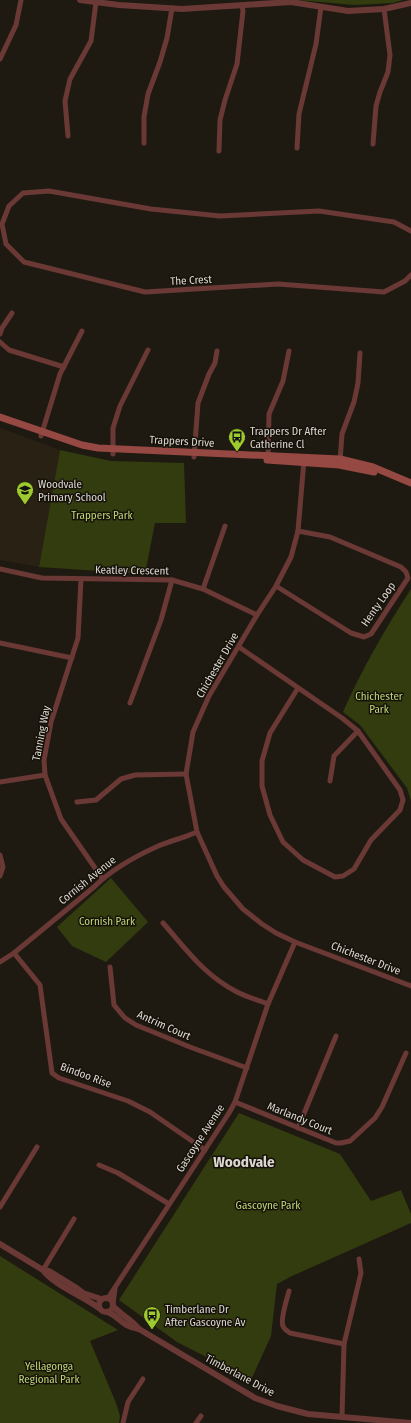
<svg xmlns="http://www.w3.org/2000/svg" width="411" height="1423" viewBox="0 0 411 1423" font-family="'Fira Sans Condensed',sans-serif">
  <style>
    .built { fill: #292113 }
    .green { fill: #323c0f }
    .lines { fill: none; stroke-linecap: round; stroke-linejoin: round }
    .minor { stroke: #6a3935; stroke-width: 5 }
    .tertiary { stroke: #6a3935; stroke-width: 6 }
    .secondary { stroke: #964843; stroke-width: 7 }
    .labels { text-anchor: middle; stroke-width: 3; stroke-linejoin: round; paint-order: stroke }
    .street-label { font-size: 11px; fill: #dbd8d2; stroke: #161109 }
    .poi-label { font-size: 11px; fill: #dbd8d2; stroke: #161109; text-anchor: start }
    .park-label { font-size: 11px; fill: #bed776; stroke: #161109 }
    .district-label { font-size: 15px; font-weight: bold; fill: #dbd8d2; stroke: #161109 }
  </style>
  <rect width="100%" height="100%" fill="#1f1a11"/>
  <polygon class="built" points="0,428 60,450 39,567 0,560"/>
  <g class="green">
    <polygon points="297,0 403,0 393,3 355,5"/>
    <polygon points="60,450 111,461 184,463 186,523 155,523 145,574 39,567"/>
    <path d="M411 589V801L407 788 360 725 343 712C362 669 385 629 411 589Z"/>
    <polygon points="111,878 148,922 106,962 72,946 57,927"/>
    <polygon points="239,1113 340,1154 371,1201 401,1190 411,1214 411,1223 292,1276 277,1284 271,1336 251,1380 177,1342 119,1300"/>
    <polygon points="0,1256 118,1330 90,1341 116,1403 120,1416 119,1423 0,1423"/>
  </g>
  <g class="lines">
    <g class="minor">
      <polyline points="0,59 16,25 21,0"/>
      <polyline points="68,136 65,101 70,79 91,41 96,2"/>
      <polyline points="144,143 144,117 148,94 160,62 167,38 172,8"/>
      <polyline points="373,144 376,106 380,92 388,72 390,55 384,9"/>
      <polyline points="297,148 299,114 316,44 321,7"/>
      <polyline points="219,151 220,120 225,100 237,64 243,11 242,5"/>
      <polyline points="411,231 394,222 319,211 220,216 151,209 49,191 23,193 9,206 2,224 6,244 24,262 145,292 278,284 384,292 405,281 411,275"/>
      <polyline points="0,334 2,328 12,313"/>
      <polyline points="0,342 9,350 64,367"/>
      <polyline points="41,436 60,374 82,331"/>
      <polyline points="113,454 113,428 120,406 148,350"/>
      <polyline points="194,457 198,403 209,374 215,363 217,351"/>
      <polyline points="268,458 269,414 283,381 289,351"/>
      <polyline points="304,460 298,531 291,557 276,586 257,615 209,696 193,732 186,774 197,832 217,876 224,887 243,909 262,924 276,933 295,942 411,986"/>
      <polyline points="340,461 342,434 354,402 358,383 360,353"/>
      <polyline points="0,569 42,578 172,580 203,589 257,615"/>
      <polyline points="81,579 78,638 51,722 44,760 45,775 61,819 102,878"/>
      <polyline points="276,586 351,633 364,637 371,634 408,578 406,572 401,567 330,537 298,531"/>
      <polyline points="203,589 225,526"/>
      <polyline points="0,643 72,658"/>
      <polyline points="239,647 342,718 358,731 400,790 403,800 400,810 371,840 354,869 343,876 335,877 303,860 283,842 270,815 262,786 262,761 270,733 298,688"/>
      <polyline points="130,703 161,620 172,580"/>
      <polyline points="330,781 334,756 358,731"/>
      <polyline points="0,782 45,775"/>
      <polyline points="77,802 96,800 121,779 135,775 186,774"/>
      <polyline points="0,855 3,867 0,876"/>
      <path d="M163 923C187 950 204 975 237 992 247 997 258 1000 268 1004"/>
      <polyline points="14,953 40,985 52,1073 59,1078 128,1101 150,1112 205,1150"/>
      <path d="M0 962 14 953 94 887C111 870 134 857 156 847 169 841 184 838 197 832"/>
      <polyline points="110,967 114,1005 125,1018 136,1025 190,1047 247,1068"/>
      <polyline points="235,1102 336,1143 341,1143 350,1141 375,1118 382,1107 406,1053"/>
      <polyline points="298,1128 336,1036"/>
      <polyline points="99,1165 118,1173 169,1204"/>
      <polyline points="0,1207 37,1147"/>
      <polyline points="43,1270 74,1219"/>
      <path d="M289 1291C287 1299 280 1319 283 1326 284 1329 287 1331 290 1333L344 1344"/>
      <polyline points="108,1298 229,1113 235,1102 268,1004 295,942"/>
      <polyline points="113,1304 115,1289"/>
      <polyline points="342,1417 344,1344 361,1273 359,1259"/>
      <polyline points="123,1423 128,1402 143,1379"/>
      <polyline points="196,1423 201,1416"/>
    </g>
    <g class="tertiary">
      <polyline points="80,0 119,5 182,9 291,2 348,11 384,9 411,3"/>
      <polyline points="0,1244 43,1270 49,1271 75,1287 83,1293 101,1299"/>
      <path d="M43 1270C51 1283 86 1298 99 1308"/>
      <circle cx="106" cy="1305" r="7"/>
      <path d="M113 1306C121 1315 132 1320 139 1329"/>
      <path d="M108 1312C121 1318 121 1326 139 1329L255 1398 277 1406 308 1414 411 1423"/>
    </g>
    <g class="secondary">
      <polyline points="0,417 82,445 98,448 340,459 373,467 411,483"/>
      <polyline points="267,460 339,465 374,472"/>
    </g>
  </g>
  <defs>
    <g id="bus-pin" transform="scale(0.9)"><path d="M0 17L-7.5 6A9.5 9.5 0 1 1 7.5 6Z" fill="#9eca2f" stroke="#161109"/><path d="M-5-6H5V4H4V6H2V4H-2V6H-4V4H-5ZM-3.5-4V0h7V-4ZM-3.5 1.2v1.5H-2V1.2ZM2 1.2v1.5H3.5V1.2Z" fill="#111"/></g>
    <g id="school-pin" transform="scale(0.9)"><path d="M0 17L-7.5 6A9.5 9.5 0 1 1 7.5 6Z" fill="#9eca2f" stroke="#161109"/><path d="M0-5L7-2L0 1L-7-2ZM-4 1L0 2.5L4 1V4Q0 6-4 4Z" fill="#111"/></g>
  </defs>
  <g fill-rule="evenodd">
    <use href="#bus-pin" x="237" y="437"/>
    <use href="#school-pin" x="25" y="490"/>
    <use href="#bus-pin" x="152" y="1315"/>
  </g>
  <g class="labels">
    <g class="street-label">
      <text transform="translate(191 280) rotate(-3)" y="4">The Crest</text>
      <text transform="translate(182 441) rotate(3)" y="4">Trappers Drive</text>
      <text transform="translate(132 570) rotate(1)" y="4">Keatley Crescent</text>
      <text transform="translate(378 604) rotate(-55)" y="4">Henty Loop</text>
      <text transform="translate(217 665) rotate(-60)" y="4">Chichester Drive</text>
      <text transform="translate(41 733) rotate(-79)" y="4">Tanning Way</text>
      <text transform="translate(87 880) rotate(-39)" y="4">Cornish Avenue</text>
      <text transform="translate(366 958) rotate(21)" y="4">Chichester Drive</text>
      <text transform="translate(164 1025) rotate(24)" y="4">Antrim Court</text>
      <text transform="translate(86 1075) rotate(20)" y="4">Bindoo Rise</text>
      <text transform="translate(300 1118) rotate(22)" y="4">Marlandy Court</text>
      <text transform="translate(200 1138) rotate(-57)" y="4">Gascoyne Avenue</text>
      <text transform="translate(240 1375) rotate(28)" y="4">Timberlane Drive</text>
    </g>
    <g class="poi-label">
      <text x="250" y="435">Trappers Dr After<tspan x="250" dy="13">Catherine Cl</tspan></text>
      <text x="38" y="488">Woodvale<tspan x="38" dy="13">Primary School</tspan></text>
      <text x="165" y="1313">Timberlane Dr<tspan x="165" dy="13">After Gascoyne Av</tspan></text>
    </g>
    <g class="park-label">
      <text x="102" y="519">Trappers Park</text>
      <text x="379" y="700">Chichester<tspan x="379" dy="13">Park</tspan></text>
      <text x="107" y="925">Cornish Park</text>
      <text x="268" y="1209">Gascoyne Park</text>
      <text x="49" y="1370">Yellagonga<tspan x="49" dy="13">Regional Park</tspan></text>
    </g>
    <g class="district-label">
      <text x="244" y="1167">Woodvale</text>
    </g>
  </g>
</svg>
